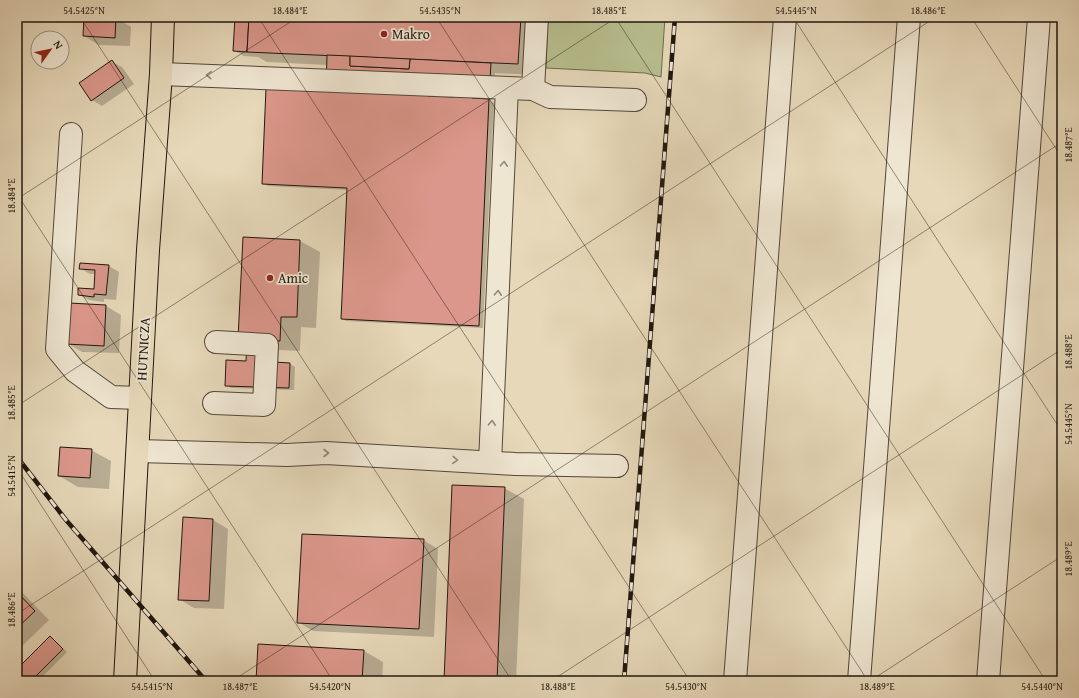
<svg xmlns="http://www.w3.org/2000/svg" width="1079" height="698" viewBox="0 0 1079 698" font-family="'Gentium Book Plus',serif">
  <style>
    .green { fill: #b7be8e; stroke: #6c6a4e }
    .shadow { fill: #0003; fill-rule: evenodd }
    .building { fill: #db978b; stroke: #20170f; fill-rule: evenodd }
    .lines { fill: none; stroke-linecap: round; stroke-linejoin: round }
    .minor-casing { stroke: #52473a; stroke-width: 24 }
    .major-casing { stroke: #20170f; stroke-width: 24 }
    .minor { stroke: #efe6d2; stroke-width: 22 }
    .major { stroke: #e6d8b9; stroke-width: 22 }
    .rail-casing { stroke: #20170f; stroke-width: 4.5 }
    .rail { stroke: #efe6d2; stroke-width: 3; stroke-dasharray: 9; stroke-linecap: butt }
    .oneway { stroke: #92897a }
    .ticks { fill: none; stroke: #20170f; stroke-width: 1; stroke-opacity: 0.45 }
    .poi-dot { fill: #8f2418; stroke: #efe6d2; stroke-width: 1.5 }
    .labels { text-anchor: middle; stroke-width: 3.5; stroke-linejoin: round; paint-order: stroke }
    .poi-label { font-size: 14px; fill: #20170f; stroke: #efe6d2; text-anchor: start }
    .street-label { font-size: 14px; fill: #20170f; stroke: #efe6d2 }
    .neatline { fill: none; stroke: #20170f; stroke-width: 1.5 }
    .ticks-label { font-size: 10px; text-anchor: middle; fill: #20170f }
  </style>
  <rect width="100%" height="100%" fill="#e6d8b9"/>
  <filter id="stains"><feTurbulence type="fractalNoise" baseFrequency=".005" numOctaves="4"/><feColorMatrix values="0 0 0 0 .2 0 0 0 0 .09 0 0 0 0 .02 0 0 0 .5 -.17"/></filter>
  <radialGradient id="worn" r=".72"><stop offset=".6" stop-color="#630" stop-opacity="0"/><stop offset="1" stop-color="#630" stop-opacity=".3"/></radialGradient>
  <polygon class="green" points="548,17 665,17 661,77 645,73 546,68"/>
  <g class="shadow">
    <polygon points="85,17 116,17 116,18 131,27 130,46 99,45 84,36"/>
    <path d="M236 17H540L537 75 495 73 494 82 477 81 476 99 489 100 494 103 483 328 346 321 342 319 348 190 268 186 263 183 327 92 328 65 267 62 258 57 244 56 234 50ZM434 79 456 80 455 98 433 97Z"/>
    <polygon points="112,62 122,67 134,84 102,106 92,100"/>
    <polygon points="244,238 300,241 320,252 316,328 301,327 300,351 279,350 278,364 290,364 295,367 294,390 231,388 226,385 247,362"/>
    <polygon points="109,266 119,272 116,300 104,299 104,302 89,300 79,295 95,291 96,274 90,274 80,268"/>
    <polygon points="70,304 106,306 121,315 119,353 82,352 67,343"/>
    <polygon points="91,450 111,461 109,489 78,487 59,476"/>
    <polygon points="504,488 524,499 516,681 445,681"/>
    <polygon points="184,519 213,520 228,529 224,609 194,608 179,599"/>
    <polygon points="423,540 438,549 434,637 313,631 298,622"/>
    <polygon points="17,587 49,620 17,651"/>
    <polygon points="50,637 54,640 67,652 38,681 17,681 17,670"/>
    <polygon points="364,651 383,662 382,681 257,681"/>
  </g>
  <g class="building">
    <polygon points="84,17 116,18 115,38 83,36"/>
    <polygon points="235,17 249,17 247,52 233,51"/>
    <polygon points="249,17 521,17 518,64 247,52"/>
    <path d="M327 55 350 56V66L409 69 410 59 491 63 490 80 472 79V98L489 99 479 326 341 319 347 188 262 184 266 88 326 90ZM455 78 454 97 428 96Z"/>
    <polygon points="350,56 410,59 409,69 350,66"/>
    <polygon points="112,60 124,78 91,101 79,83"/>
    <polygon points="243,237 300,240 297,317 281,317 280,341 238,339"/>
    <polygon points="80,263 109,265 106,295 94,294 94,297 78,295 78,288 94,289 95,270 79,269"/>
    <polygon points="69,303 106,305 104,346 66,344"/>
    <polygon points="247,339 274,362 290,363 289,388 225,386 226,360 246,361"/>
    <polygon points="60,447 92,449 90,478 58,476"/>
    <polygon points="452,485 505,487 497,681 444,681"/>
    <polygon points="183,517 213,519 209,601 178,600"/>
    <polygon points="302,534 424,539 419,629 297,623"/>
    <polygon points="17,592 35,611 17,628"/>
    <polygon points="50,636 63,649 31,681 17,681 17,669"/>
    <polygon points="258,644 364,650 362,681 256,681"/>
  </g>
  <g class="lines">
    <g class="minor-casing">
      <g id="minor">
        <polyline points="161,74 533,89 550,97 635,100"/>
        <polyline points="533,89 537,17"/>
        <polyline points="71,134 57,349 75,371 111,397 140,398"/>
        <polyline points="214,403 264,405 267,345 216,342"/>
        <polyline points="138,451 287,455 326,453 515,464 617,466"/>
        <polyline points="490,462 507,88"/>
        <polyline points="735,681 785,17"/>
        <polyline points="859,681 909,17"/>
        <polyline points="988,681 1039,17"/>
      </g>
    </g>
    <g class="major-casing">
      <polyline id="major" points="125,681 148,250 161,74 163,17"/>
    </g>
    <use href="#minor" class="minor"/>
    <use href="#major" class="major"/>
    <g class="rail-casing">
      <g id="rail">
        <polyline points="17,457 66,520 206,681"/>
        <polyline points="624,681 675,17"/>
      </g>
    </g>
    <use href="#rail" class="rail"/>
  </g>
  <defs><path id="oneway-chevron" d="M-2-3.5L2.5 0L-2 3.5" fill="none" stroke-width="1.6" stroke-linecap="round" stroke-linejoin="round"/></defs>
  <g class="oneway">
    <use href="#oneway-chevron" transform="translate(209 75) rotate(-177)"/>
    <use href="#oneway-chevron" transform="translate(504 164) rotate(-87)"/>
    <use href="#oneway-chevron" transform="translate(498 293) rotate(-87)"/>
    <use href="#oneway-chevron" transform="translate(492 423) rotate(-87)"/>
    <use href="#oneway-chevron" transform="translate(326 453)"/>
    <use href="#oneway-chevron" transform="translate(455 460) rotate(3)"/>
  </g>
  <path class="ticks" d="M80 17 512 681M258 17 690 681M436 17 868 681M615 17 1046 681M793 17 1062 432M971 17 1062 158M17 194 333 681M17 199 298 17M17 406 617 17M17 468 155 681M17 614 936 17M232 681 1062 142M551 681 1062 349M870 681 1062 556"/>
  <g class="poi-dot">
    <circle cx="384" cy="34" r="4"/>
    <circle cx="270" cy="278" r="4"/>
  </g>
  <g class="labels">
    <g class="poi-label">
      <text x="392" y="39">Makro</text>
      <text x="278" y="283">Amic</text>
    </g>
    <g class="street-label">
      <text transform="translate(143 349) rotate(-87)" y="5">HUTNICZA</text>
    </g>
  </g>
  <rect width="1079" height="698" fill="none" stroke="#e6d8b9" stroke-width="44"/>
  <g transform="translate(50 50) rotate(57)"><circle r="19" fill="#efe6d2" stroke="#9c9384"/>
  <path d="M0-3L7 15L0 10L-7 15Z" fill="#8f2418"/>
  <text y="-6" font-size="11" font-weight="bold" text-anchor="middle" fill="#20170f">N</text>
  </g>
  <rect x="22" y="22" width="1035" height="654" class="neatline"/>
  <g class="ticks-label">
    <text x="84" y="14">54.5425°N</text>
    <text x="290" y="14">18.484°E</text>
    <text x="440" y="14">54.5435°N</text>
    <text x="609" y="14">18.485°E</text>
    <text x="796" y="14">54.5445°N</text>
    <text x="928" y="14">18.486°E</text>
    <text transform="translate(1068 145) rotate(-90)" y="4">18.487°E</text>
    <text transform="translate(11 196) rotate(-90)" y="4">18.484°E</text>
    <text transform="translate(1068 352) rotate(-90)" y="4">18.488°E</text>
    <text transform="translate(11 403) rotate(-90)" y="4">18.485°E</text>
    <text transform="translate(1068 424) rotate(-90)" y="4">54.5445°N</text>
    <text transform="translate(11 476) rotate(-90)" y="4">54.5415°N</text>
    <text transform="translate(1068 559) rotate(-90)" y="4">18.489°E</text>
    <text transform="translate(11 610) rotate(-90)" y="4">18.486°E</text>
    <text x="152" y="690">54.5415°N</text>
    <text x="240" y="690">18.487°E</text>
    <text x="330" y="690">54.5420°N</text>
    <text x="558" y="690">18.488°E</text>
    <text x="686" y="690">54.5430°N</text>
    <text x="877" y="690">18.489°E</text>
    <text x="1042" y="690">54.5440°N</text>
  </g>
  <rect width="100%" height="100%" filter="url(#stains)"/>
  <rect width="100%" height="100%" fill="url(#worn)"/>
</svg>
